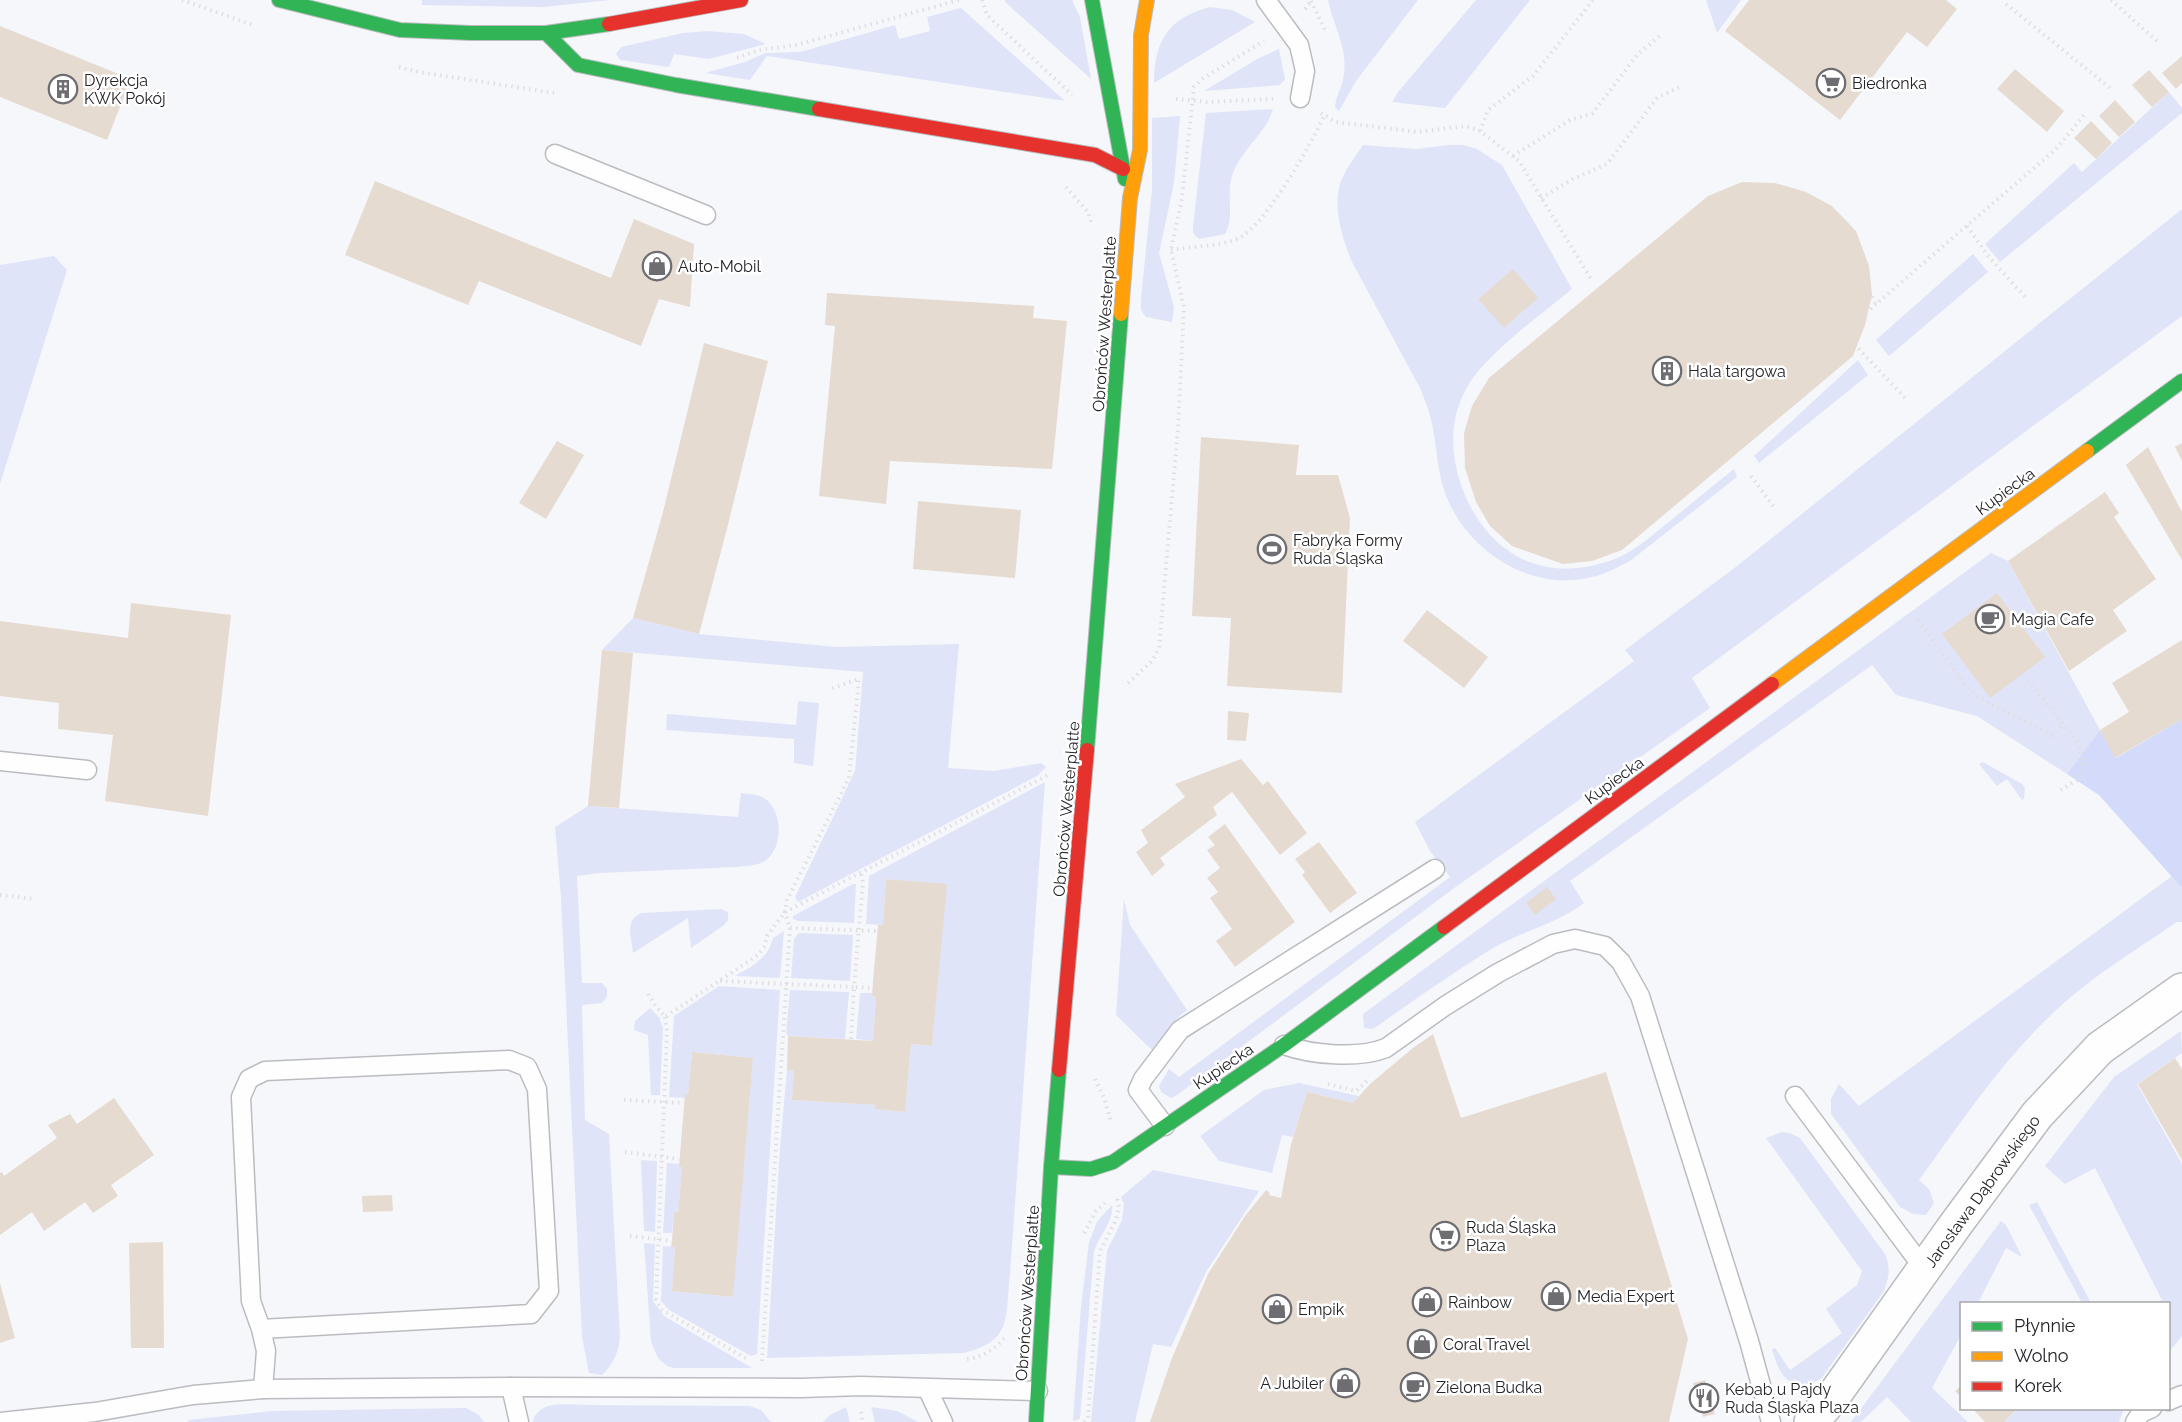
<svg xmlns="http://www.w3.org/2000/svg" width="2182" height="1422" viewBox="0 0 2182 1422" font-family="Raleway,sans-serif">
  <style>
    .green { fill: #e0e4f8 }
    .forest { fill: #d4dafa }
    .building { fill: #e5dbd1 }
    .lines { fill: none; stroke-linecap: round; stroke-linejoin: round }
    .lane-casing { stroke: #bbbcc0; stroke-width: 21 }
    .street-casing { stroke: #bbbcc0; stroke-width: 36 }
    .fast-casing { stroke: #bbbcc0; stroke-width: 16 }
    .slow-casing { stroke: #bbbcc0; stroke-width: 16 }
    .jam-casing { stroke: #bbbcc0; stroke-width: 16 }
    .path { stroke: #dfdfe1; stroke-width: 4; stroke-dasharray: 1.5 4.5; stroke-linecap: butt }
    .lane { stroke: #fefefe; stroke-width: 18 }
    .street { stroke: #fefefe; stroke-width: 33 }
    .fast { stroke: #30b455; stroke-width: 14 }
    .slow { stroke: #ff9f0a; stroke-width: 14 }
    .jam { stroke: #e5322d; stroke-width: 14 }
    .labels { text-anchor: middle; stroke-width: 5; stroke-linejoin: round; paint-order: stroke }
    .poi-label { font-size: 16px; fill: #232328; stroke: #fff; text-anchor: start }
    .street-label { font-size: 16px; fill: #232328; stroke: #fff }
  </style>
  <rect width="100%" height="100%" fill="#f6f7fb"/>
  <g class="green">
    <polygon points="422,0 611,0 543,7 422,5"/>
    <polygon points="1005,0 1072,0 1080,17 1091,79 1005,2"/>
    <path d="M1328 0H1418L1356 81 1339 111 1335 107C1336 95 1343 86 1344 74 1348 48 1333 25 1328 0Z"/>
    <polygon points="1476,0 1530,0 1445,108 1392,102 1398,92"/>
    <polygon points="1706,0 1741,0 1717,33"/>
    <path d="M1210 7 1232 10 1255 22 1154 83C1154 41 1168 18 1210 7Z"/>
    <polygon points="961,8 1065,101 767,56 750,80 705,73 745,62 765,53 800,52 895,25 899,39 930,31 927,17"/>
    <polygon points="707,31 744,34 766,44 709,59 674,54 669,67 620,60 616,54 621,47 683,33"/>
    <polygon points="1279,49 1285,79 1280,85 1204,91 1259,58"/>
    <polygon points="2169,92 2182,108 2182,113 2000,262 1985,244 2074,163 2082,172"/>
    <path d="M1273 109C1266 134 1240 150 1232 176 1226 196 1235 217 1225 234L1199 239 1193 233V226L1206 113Z"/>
    <polygon points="1180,116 1174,183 1159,253 1174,307 1172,322 1146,317 1141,310 1141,298 1152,190 1152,118"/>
    <path d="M1363 145 1416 149 1449 145H1463L1477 149 1502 165 1572 289C1541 315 1484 355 1466 389 1450 419 1450 450 1460 482 1483 550 1538 585 1609 561 1632 554 1651 536 1670 521 1691 504 1712 486 1734 469L1737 477 1630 561C1618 567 1606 574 1592 577 1529 593 1464 549 1444 490 1435 463 1437 435 1428 409 1426 402 1422 394 1420 388L1352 262C1342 238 1332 207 1341 181 1346 168 1356 156 1363 145Z"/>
    <polygon points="2182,209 2182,316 1692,678 1710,708 1457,886 1177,1095 1171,1098 1161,1092 1159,1086 1169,1069 1179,1077 1450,877 1430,851 1415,822 1634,661 1625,650 1737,566"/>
    <polygon points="1973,254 1988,272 1889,356 1876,340"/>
    <polygon points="54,256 67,270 0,484 0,265"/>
    <polygon points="1858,360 1868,375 1759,463 1754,456"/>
    <path d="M1991 553 2008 561 2100 730 2067 774 1977 716 1896 695 1872 665 1570 881 1584 903C1557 924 1522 931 1493 948 1452 973 1412 1002 1373 1029L1364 1028 1363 1014Z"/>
    <polygon points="633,618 699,634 836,647 959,644 948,768 994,771 1041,763 1046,767 1037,776 798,902 795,897 855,771 863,672 602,650"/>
    <polygon points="798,701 819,703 813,766 794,763 794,739 666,730 667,714 796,725"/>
    <polygon points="1983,762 2022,784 2025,788 2024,798 2022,800 2007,779 1997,786 1979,764"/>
    <path d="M1045 782 1010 1274C1005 1317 1013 1342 963 1353L767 1358 780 1147 787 1070 794 1071 792 1100 876 1105V1109L905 1112 911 1044 932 1046 946 885 886 879 883 925 866 924 869 876Z"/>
    <path d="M741 793C748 794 758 794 764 798 783 810 784 848 765 861 757 866 746 866 737 867L600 873 577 876 582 983H602L607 989V997L602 1003 582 1005 585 1120 609 1134 620 1337C619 1352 613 1364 602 1375L589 1373 582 1337 561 897 555 827 588 806 738 817Z"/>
    <path d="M2172 876 2182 888V922H2177C2133 952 2086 980 2048 1018 1998 1066 1960 1124 1919 1180L1929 1189 1934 1203 1926 1215 1913 1214 1900 1207 1831 1114V1099L1839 1084 1859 1106Z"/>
    <polygon points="853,884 856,884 854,923 799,921 793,919 793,916"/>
    <polygon points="1124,899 1130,925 1187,1010 1172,1023 1158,1056 1116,1015"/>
    <path d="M721 909 728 912V920L724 925 691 948 688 918 633 953C632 937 624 921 641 913Z"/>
    <path d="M784 931 780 978 735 976C752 966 768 959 773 938Z"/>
    <polygon points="799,933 853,935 850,981 791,978 794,939"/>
    <polygon points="719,986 780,990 757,1354 751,1356 669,1310 661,1301 663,1246 675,1247 672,1291 732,1297 753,1058 692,1052 688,1095 685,1095 685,1098 669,1097 674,1016"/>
    <polygon points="790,990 849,992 845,1039 788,1036 786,1033"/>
    <polygon points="860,993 872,993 872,996 876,997 873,1041 856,1039"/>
    <polygon points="650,1008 659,1017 663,1028 660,1095 651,1095 648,1035 634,1030 635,1021"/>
    <polygon points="2181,1031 2182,1053 2137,1084 2182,1164 2182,1336 2169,1352 2168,1304 2156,1303 2162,1300 2095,1168 2065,1184 2045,1166 2114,1077"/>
    <polygon points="1299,1083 1359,1096 1353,1103 1307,1092 1293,1137 1282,1135 1272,1173 1219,1161 1200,1136 1264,1090"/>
    <path d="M1782 1132 1790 1133 1800 1138 1885 1254C1891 1268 1889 1277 1884 1291L1821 1379C1791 1395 1779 1376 1772 1349L1775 1348 1790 1370 1842 1333 1826 1309 1857 1285 1862 1271 1766 1138Z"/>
    <polygon points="641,1160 657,1161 655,1232 644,1231"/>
    <polygon points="667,1163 679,1164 679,1166 682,1167 678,1213 674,1213 672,1233 663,1233"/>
    <polygon points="1153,1170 1259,1191 1206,1272 1171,1347 1153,1344 1135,1422 1091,1422 1107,1251 1122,1220 1124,1204 1121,1197"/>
    <polygon points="2037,1202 2091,1303 2082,1303 2029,1205"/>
    <path d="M1112 1205C1114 1221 1099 1236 1094 1251L1080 1419 1073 1421 1081 1306 1089 1242 1097 1222Z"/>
    <polygon points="2001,1221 2006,1225 2022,1257 2006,1248 1978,1303 1962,1304 1961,1335 1932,1388 1968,1422 1911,1422 1887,1397 1861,1422 1851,1422"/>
    <polygon points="644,1243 655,1244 653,1301 664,1316 752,1368 674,1368 667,1366 658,1358 651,1342"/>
    <path d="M587 1405 749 1406 761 1410 771 1422H533C538 1399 568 1405 587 1405Z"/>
    <polygon points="846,1407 850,1422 823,1422 830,1415"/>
    <polygon points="871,1407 897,1411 918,1422 875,1422"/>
    <polygon points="466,1408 479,1415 484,1422 188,1422 188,1420 272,1411"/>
    <polygon points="2018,1409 2124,1409 2119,1422 2004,1422"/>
  </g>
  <polygon class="forest" points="2182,719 2182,888 2099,795 2067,774 2100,730 2116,758"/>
  <g class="building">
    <polygon points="1749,0 1946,0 1957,9 1927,47 1907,32 1840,120 1725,31"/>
    <polygon points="0,26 131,79 107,140 0,97"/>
    <polygon points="2182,56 2182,83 2176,89 2162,73"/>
    <polygon points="2015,69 2064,111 2047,132 1997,89"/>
    <polygon points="2149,70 2169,92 2152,107 2132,85"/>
    <polygon points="2115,100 2135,122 2119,137 2099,116"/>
    <polygon points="2091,121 2112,143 2096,159 2074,138"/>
    <polygon points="375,181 611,278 634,219 694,244 690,307 659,299 641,346 479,281 468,305 345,255"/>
    <polygon points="1742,182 1775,183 1806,192 1832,206 1856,231 1869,266 1872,295 1865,325 1853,356 1622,550 1592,561 1563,564 1512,546 1490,526 1476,502 1465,468 1464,433 1472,406 1489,378 1708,196"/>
    <polygon points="1513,269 1538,298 1504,328 1478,299"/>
    <polygon points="827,293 1034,306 1033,318 1067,321 1052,469 890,461 886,504 819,496 835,326 825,325"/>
    <polygon points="704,343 768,361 727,529 699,634 633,618 663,512"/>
    <polygon points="1201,437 1299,445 1296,475 1338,475 1350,518 1342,693 1227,686 1231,618 1192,616"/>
    <polygon points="557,441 584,455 546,519 519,503"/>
    <polygon points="2182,443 2182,461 2175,447"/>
    <polygon points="2148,447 2182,512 2182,560 2126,465"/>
    <polygon points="2105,492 2119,513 2114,517 2156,579 2113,610 2127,631 2069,671 2008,561"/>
    <polygon points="918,501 1021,510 1015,578 913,569"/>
    <polygon points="1997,593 2045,657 1990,698 1942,634"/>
    <polygon points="131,603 231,615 208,816 105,801 113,735 58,729 59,703 0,696 0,621 128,638"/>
    <polygon points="1427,610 1488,657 1464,688 1403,641"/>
    <polygon points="2182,640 2182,719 2115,758 2100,730 2129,712 2112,683"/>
    <polygon points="602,650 633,653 619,808 588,806"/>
    <polygon points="1228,711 1249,713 1246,741 1227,740"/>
    <polygon points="1241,759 1263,785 1268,781 1307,833 1280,855 1232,792 1213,807 1217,815 1160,858 1165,865 1152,876 1136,852 1148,843 1141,830 1185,797 1175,784"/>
    <polygon points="1225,824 1295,922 1235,967 1216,941 1232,929 1210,898 1218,892 1207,878 1220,868 1207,850 1215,845 1208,837"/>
    <polygon points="1319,842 1357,893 1330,913 1302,875 1305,872 1295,859"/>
    <polygon points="886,879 947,884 932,1046 911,1044 905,1112 875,1109 876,1105 792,1100 794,1071 787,1070 788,1036 873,1041 876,997 872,996 873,981 878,925 883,925"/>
    <polygon points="1547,887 1556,899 1535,915 1526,903"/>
    <polygon points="1433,1034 1461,1118 1606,1072 1688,1339 1669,1422 1150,1422 1172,1358 1208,1274 1245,1216 1266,1190 1270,1193 1269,1195 1281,1198 1291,1144 1307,1092 1353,1103 1370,1084 1413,1048"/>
    <polygon points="692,1052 753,1058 733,1297 672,1291 675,1247 671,1247 672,1241 674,1212 678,1213 682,1167 679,1167 685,1094 688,1095"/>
    <polygon points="2175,1058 2182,1069 2182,1160 2138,1084"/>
    <polygon points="114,1098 154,1155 111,1185 118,1196 93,1213 85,1202 44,1231 32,1212 0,1235 0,1173 2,1172 4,1176 57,1138 48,1125 70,1114 77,1124"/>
    <polygon points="392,1195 393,1211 363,1212 362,1196"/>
    <polygon points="163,1242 164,1348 131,1348 129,1243"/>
    <polygon points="0,1283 15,1338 0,1343"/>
    <polygon points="1705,1380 1715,1414 1703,1417 1693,1383"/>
    <polygon points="1962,1385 1962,1398 1955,1391"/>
    <polygon points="1972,1408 2018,1408 2004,1422 1985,1422"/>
  </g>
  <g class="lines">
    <g class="lane-casing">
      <g id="lane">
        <polyline points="1266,0 1299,45 1305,71 1300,98"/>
        <polyline points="555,154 706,215"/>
        <polyline points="0,761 87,770"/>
        <path d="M1284 1045C1312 1055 1358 1059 1386 1048L1445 1006 1498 973 1553 944 1575 939 1605 946 1621 962 1640 996 1749 1341 1771 1422"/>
        <polyline points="1795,1096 1925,1270"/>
        <polyline points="1165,1126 1138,1090 1143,1079 1180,1030 1435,869"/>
        <polyline points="261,1329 531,1314 549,1291 537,1089 527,1067 509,1060 265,1071 249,1079 241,1097 251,1301 261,1329 266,1351 263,1389"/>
        <polyline points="511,1387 519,1422"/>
        <polyline points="928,1390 943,1422"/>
        <polyline points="2168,1401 2182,1395"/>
        <polyline points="1,1422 95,1412 193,1395 263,1389 511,1387 801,1388 861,1386 1038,1391"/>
        <polyline points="2135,1422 2141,1413 2152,1408"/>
      </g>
    </g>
    <g class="street-casing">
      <polyline id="street" points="1811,1422 1830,1401 1956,1224 2037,1115 2100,1048 2182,990"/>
    </g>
    <g class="fast-casing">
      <g id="fast">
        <polyline points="279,0 400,30 471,33 546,33 609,24"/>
        <polyline points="1092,0 1125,179"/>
        <polyline points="546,33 578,65 676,85 819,109"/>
        <polyline points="2087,451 2182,381"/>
        <polyline points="1087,750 1121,314"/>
        <polyline points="1051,1167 1091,1169 1113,1162 1284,1045 1444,927"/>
        <polyline points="1036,1422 1051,1167 1059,1070"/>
      </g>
    </g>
    <g class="slow-casing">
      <g id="slow">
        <polyline points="1121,314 1130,198 1140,150 1141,35 1147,0"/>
        <polyline points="1772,684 2087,451"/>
      </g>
    </g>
    <g class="jam-casing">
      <g id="jam">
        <polyline points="609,24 741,0"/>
        <polyline points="819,109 1095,155 1123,169"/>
        <polyline points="1444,927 1772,684"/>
        <polyline points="1059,1070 1087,750"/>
      </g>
    </g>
    <g class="path">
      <polyline points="182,0 253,25"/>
      <polyline points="982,0 987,15 1072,95"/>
      <polyline points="2111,0 2160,44"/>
      <polyline points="1311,1 1325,30"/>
      <polyline points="2006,4 2110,88"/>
      <polyline points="1305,9 1312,0"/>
      <polyline points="737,58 759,50 796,45 959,0"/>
      <polyline points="399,67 413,71 554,93"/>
      <polyline points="1176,99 1207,102 1273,99"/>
      <polyline points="1321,113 1336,122 1418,132 1466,126 1480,131 1519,161 1591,279"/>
      <polyline points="1480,131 1488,110 1533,76 1593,0"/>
      <polyline points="1513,156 1570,120 1593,113 1637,55 1662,34"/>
      <polyline points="1066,187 1088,212 1091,222"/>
      <polyline points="1541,198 1573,179 1607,164 1657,98 1682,86"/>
      <polyline points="1830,224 1876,304 2056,149 2084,115"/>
      <polyline points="1967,226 1989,257 2027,299"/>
      <path d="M1171 250C1193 246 1219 247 1239 238 1265 226 1313 141 1325 114"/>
      <polyline points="1876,304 1843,332 1906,399"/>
      <polyline points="1751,476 1773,506"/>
      <polyline points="1918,620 1965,685 1981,699 2052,735 2064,724"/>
      <polyline points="2028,680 2078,743 2084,762 2079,779 2059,791"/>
      <polyline points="1128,683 1152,661 1159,648 1178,428 1184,307 1171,250 1182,198 1194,87 1202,79 1264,41"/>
      <polyline points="0,895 35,899"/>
      <polyline points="790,928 878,931"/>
      <polyline points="720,981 854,987 863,882 861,874"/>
      <polyline points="648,994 655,1005 665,1017 758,955 765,946 767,936 785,912 1050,774"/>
      <polyline points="665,1017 667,1031 656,1299 662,1310 747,1359"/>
      <polyline points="851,1039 854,987 873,988"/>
      <polyline points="1095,1079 1105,1100 1111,1122"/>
      <polyline points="1328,1084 1356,1091 1367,1081"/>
      <polyline points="624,1100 684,1103"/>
      <polyline points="625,1152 679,1159"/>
      <polyline points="1084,1233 1096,1211 1105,1203"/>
      <polyline points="630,1236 672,1241"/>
      <path d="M967 1359C984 1357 995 1349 1006 1336"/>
      <polyline points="762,1361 790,928 785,912 787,900 849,778 859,679 828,690"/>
      <polyline points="861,1412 863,1422"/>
      <polyline points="1084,1422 1088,1418 1100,1251 1116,1220 1119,1207 1117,1198"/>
    </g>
    <use href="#lane" class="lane"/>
    <use href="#street" class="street"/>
    <use href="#fast" class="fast"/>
    <use href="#slow" class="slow"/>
    <use href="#jam" class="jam"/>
  </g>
  <defs>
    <g id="supermarket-ring" transform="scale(1.5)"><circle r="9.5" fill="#fff" stroke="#6d6d72" stroke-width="1.5"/><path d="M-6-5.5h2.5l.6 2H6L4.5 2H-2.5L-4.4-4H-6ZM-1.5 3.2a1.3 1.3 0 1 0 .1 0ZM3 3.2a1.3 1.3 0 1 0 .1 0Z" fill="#6d6d72"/></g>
    <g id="building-ring" transform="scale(1.5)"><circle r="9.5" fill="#fff" stroke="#6d6d72" stroke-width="1.5"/><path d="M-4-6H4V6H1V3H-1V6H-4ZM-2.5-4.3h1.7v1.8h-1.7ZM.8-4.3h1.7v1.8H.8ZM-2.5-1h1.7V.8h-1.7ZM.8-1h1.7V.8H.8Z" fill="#6d6d72"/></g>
    <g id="shop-ring" transform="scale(1.5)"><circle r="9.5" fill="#fff" stroke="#6d6d72" stroke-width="1.5"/><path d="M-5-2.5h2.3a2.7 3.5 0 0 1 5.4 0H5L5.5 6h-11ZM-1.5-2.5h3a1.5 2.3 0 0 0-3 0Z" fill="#6d6d72"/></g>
    <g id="stadium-ring" transform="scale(1.5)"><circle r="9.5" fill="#fff" stroke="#6d6d72" stroke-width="1.5"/><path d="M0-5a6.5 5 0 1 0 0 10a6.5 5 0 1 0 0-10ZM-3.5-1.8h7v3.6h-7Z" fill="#6d6d72"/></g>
    <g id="cafe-ring" transform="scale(1.5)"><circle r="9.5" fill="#fff" stroke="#6d6d72" stroke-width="1.5"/><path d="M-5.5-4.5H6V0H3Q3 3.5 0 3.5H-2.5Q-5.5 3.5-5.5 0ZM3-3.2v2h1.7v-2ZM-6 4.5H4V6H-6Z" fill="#6d6d72"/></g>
    <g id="restaurant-ring" transform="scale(1.5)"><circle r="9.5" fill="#fff" stroke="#6d6d72" stroke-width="1.5"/><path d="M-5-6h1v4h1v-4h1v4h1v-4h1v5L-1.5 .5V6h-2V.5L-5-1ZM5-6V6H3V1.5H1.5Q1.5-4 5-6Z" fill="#6d6d72"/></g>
  </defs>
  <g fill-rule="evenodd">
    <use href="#supermarket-ring" x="1831" y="83"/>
    <use href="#building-ring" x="63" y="89"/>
    <use href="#shop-ring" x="657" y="266"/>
    <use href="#building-ring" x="1667" y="371"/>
    <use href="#stadium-ring" x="1272" y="549"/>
    <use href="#cafe-ring" x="1990" y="619"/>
    <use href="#supermarket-ring" x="1445" y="1236"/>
    <use href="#shop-ring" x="1556" y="1296"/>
    <use href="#shop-ring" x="1427" y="1302"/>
    <use href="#shop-ring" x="1277" y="1309"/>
    <use href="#shop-ring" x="1422" y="1344"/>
    <use href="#shop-ring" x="1345" y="1383"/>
    <use href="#cafe-ring" x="1415" y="1387"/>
    <use href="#restaurant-ring" x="1704" y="1398"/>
  </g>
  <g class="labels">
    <g class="poi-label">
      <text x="84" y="86">Dyrekcja<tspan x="84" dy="18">KWK Pokój</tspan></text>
      <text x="1852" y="89">Biedronka</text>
      <text x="678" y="272">Auto-Mobil</text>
      <text x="1688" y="377">Hala targowa</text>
      <text x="1293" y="546">Fabryka Formy<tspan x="1293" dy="18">Ruda Śląska</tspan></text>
      <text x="2011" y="625">Magia Cafe</text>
      <text x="1466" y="1233">Ruda Śląska<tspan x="1466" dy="18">Plaza</tspan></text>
      <text x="1577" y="1302">Media Expert</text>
      <text x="1448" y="1308">Rainbow</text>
      <text x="1298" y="1315">Empik</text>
      <text x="1443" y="1350">Coral Travel</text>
      <text x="1324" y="1389" text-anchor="end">A Jubiler</text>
      <text x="1436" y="1393">Zielona Budka</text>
      <text x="1725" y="1395">Kebab u Pajdy<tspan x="1725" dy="18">Ruda Śląska Plaza</tspan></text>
    </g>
    <g class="street-label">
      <text transform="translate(1104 324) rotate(-86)" y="6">Obrońców Westerplatte</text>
      <text transform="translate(2005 491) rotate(-36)" y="6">Kupiecka</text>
      <text transform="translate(1614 780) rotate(-36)" y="6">Kupiecka</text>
      <text transform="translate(1066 809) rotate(-85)" y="6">Obrońców Westerplatte</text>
      <text transform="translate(1223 1066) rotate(-34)" y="6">Kupiecka</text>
      <text transform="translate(1982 1191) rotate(-54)" y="6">Jarosława Dąbrowskiego</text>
      <text transform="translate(1027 1293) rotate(-86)" y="6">Obrońców Westerplatte</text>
    </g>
  </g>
  <rect x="1960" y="1302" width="210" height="108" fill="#ffffff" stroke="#a7a7a9" stroke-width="1.5"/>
  <rect x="1972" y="1322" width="30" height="9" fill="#30b455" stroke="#a7a7a9" stroke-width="1.5"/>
  <text x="2014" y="1332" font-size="18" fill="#232328">Płynnie</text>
  <rect x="1972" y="1352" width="30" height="9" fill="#ff9f0a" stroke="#a7a7a9" stroke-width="1.5"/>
  <text x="2014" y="1362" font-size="18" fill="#232328">Wolno</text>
  <rect x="1972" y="1382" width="30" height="9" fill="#e5322d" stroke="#a7a7a9" stroke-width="1.5"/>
  <text x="2014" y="1392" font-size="18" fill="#232328">Korek</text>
</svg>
